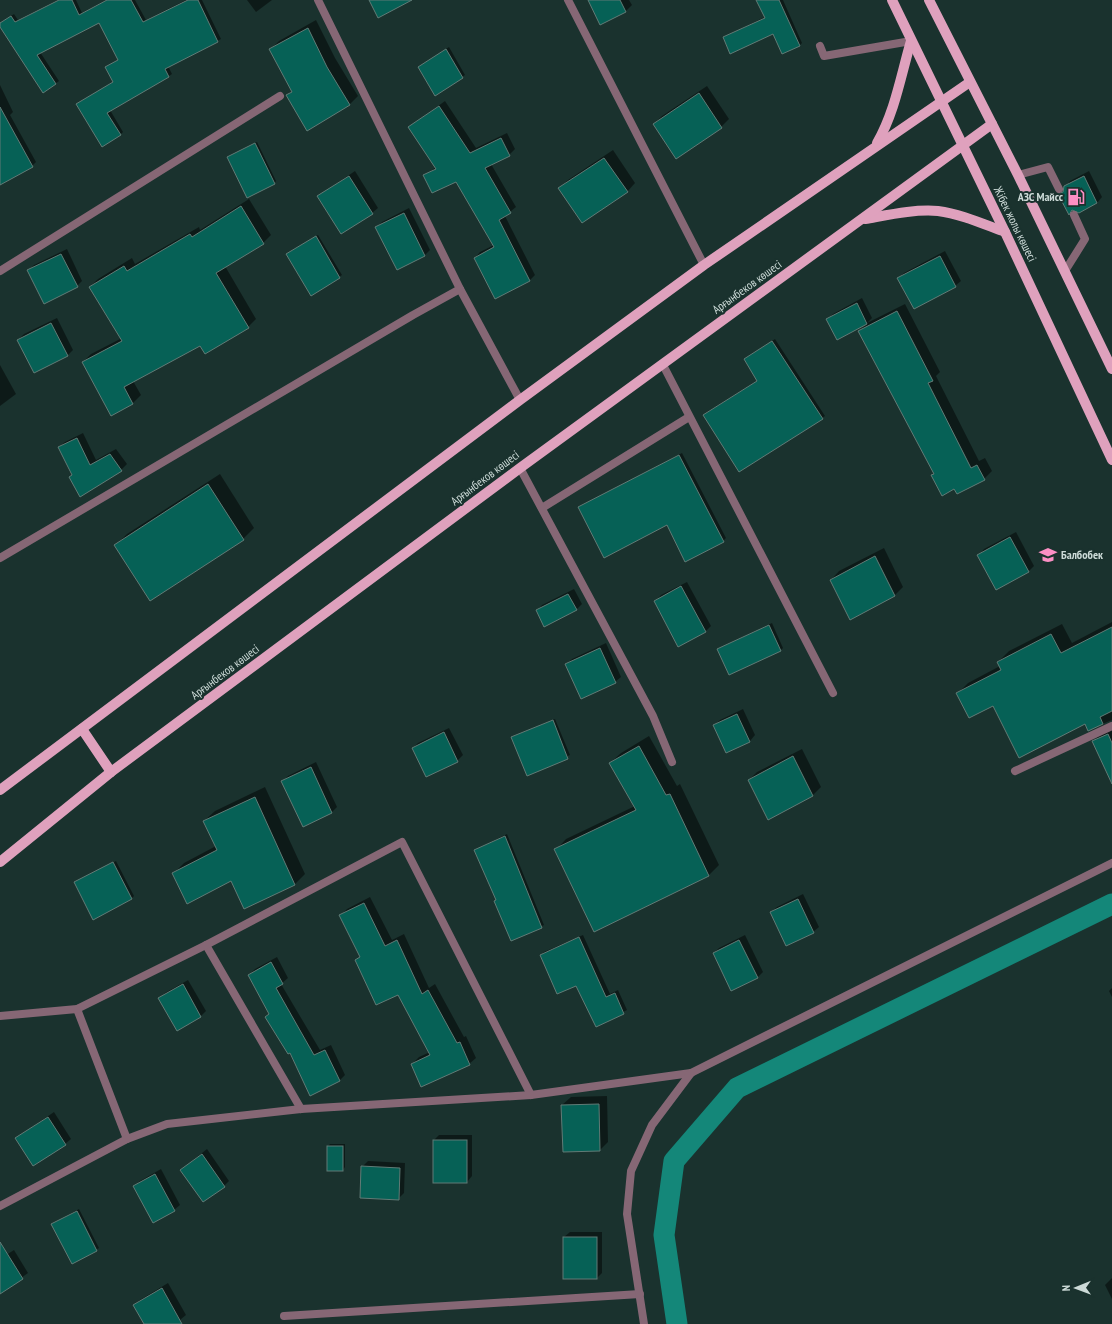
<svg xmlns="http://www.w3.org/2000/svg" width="1112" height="1324" viewBox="0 0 1112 1324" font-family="'PT Sans Narrow',sans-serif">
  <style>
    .shadow { fill: #0007 }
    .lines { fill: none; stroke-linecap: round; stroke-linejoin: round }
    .canal { stroke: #148779; stroke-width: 21 }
    .building { fill: #066156; stroke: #617b76 }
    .lane { stroke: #866775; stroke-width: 8 }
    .street { stroke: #866775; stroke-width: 8 }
    .primary { stroke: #dfa1bd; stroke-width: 10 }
    .labels { text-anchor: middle; stroke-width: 4; stroke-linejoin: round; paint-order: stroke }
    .poi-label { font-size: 12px; font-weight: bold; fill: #ccdad7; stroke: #1a322e; text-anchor: end }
    .street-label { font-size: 12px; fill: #ccdad7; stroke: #1a322e }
  </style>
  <rect width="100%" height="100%" fill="#1a322e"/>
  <g class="shadow">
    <polygon points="58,0 76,0 82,13 106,0 135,0 146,20 186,0 202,0 221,39 168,66 172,74 169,76 110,110 123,132 120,135 78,104 114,81 106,68 119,59 99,22 40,52 59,81 44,92 0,26 2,22 14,14 18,20"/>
    <polygon points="247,0 272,0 256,12"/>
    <polygon points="589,0 629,0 632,5 626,11 601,24"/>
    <polygon points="760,0 783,0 802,43 799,46 774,33 724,37 765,17"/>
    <polygon points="316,20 335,58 358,96 349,105 287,96 293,90 271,49 279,41"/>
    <polygon points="449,47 465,75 435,94 419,67"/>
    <polygon points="0,85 13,112 10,115 36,162 32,166 0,182"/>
    <polygon points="707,86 729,119 721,127 654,124 662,116"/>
    <polygon points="445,101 476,148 507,133 515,149 509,155 491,164 516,207 505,216 535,275 530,280 496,298 475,258 480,252 494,245 456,180 425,176 436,167 409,127"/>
    <polygon points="257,142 276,181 274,184 228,157"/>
    <polygon points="613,150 635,183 627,192 560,188 568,180"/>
    <polygon points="355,171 378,208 372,213 318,196"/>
    <polygon points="1089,171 1102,197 1097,203 1079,212 1060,195 1070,181"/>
    <polygon points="249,199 271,235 263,243 225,266 256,319 248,327 201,345 133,381 141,395 133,403 111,415 83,362 91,354 122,338 90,287 98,279 132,258 135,264 199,227 200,230"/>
    <polygon points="409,208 430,250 424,256 377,227 382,222"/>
    <polygon points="318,235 342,275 311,295 287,254"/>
    <polygon points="67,249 82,281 77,286 28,271 34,265"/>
    <polygon points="945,251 961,281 955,286 899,278 904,273"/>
    <polygon points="862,298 872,318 867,323 905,304 940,372 936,376 979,461 985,458 992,471 984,479 955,488 932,475 935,473 859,331 867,324 838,339 828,319 833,314"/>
    <polygon points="57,318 73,350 67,356 18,340 24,334"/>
    <polygon points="775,339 825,416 822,418 707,412 758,380 748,357"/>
    <polygon points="0,365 16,394 0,406"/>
    <polygon points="83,433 96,460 116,449 127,464 121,470 80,495 59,447 65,442"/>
    <polygon points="682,453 726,538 723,541 667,524 579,507"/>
    <polygon points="220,474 254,528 243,539 116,545 127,534"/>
    <polygon points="1016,532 1034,566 1028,572 979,555 984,549"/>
    <polygon points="884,548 903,587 895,595 851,618 831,580 839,571"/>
    <polygon points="687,582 711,626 705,632 656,601 661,595"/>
    <polygon points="574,589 582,604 576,610 537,611 542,605"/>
    <polygon points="1112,622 1112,720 1088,730 1085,723 993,705 957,694 968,683 1000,666 998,662 1009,651 1062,624 1072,643"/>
    <polygon points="772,623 783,648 780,651 718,649"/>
    <polygon points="606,643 621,677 615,682 566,665 572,659"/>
    <polygon points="743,709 755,735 750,741 727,752 714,726 720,720"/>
    <polygon points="555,719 570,755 527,774 512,737"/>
    <polygon points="1112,727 1112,782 1094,741 1104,730"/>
    <polygon points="449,728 463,755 457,761 426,776 413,748 418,743"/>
    <polygon points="649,736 677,786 680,784 719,865 709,875 594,930 556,850 566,839 635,806 610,763 621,753"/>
    <polygon points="802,749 821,787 813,795 769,818 749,780 757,772"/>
    <polygon points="316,762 337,807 332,812 283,781 288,776"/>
    <polygon points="265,787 305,874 295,884 244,907 232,880 173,874 184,863 216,846 204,821 215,811"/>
    <polygon points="507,834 544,925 512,940 497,899 475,850"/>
    <polygon points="116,861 134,896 132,898 75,883"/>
    <polygon points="803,894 819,927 813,932 771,912 777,907"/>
    <polygon points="370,897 392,940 404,934 429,988 435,984 464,1037 466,1036 476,1058 469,1064 412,1064 419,1057 430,1052 398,994 356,960 361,956 340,916 347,909"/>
    <polygon points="583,935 610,994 618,990 627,1010 597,1026 577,984 541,955 544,952"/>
    <polygon points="745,935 763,972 757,978 714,953 719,948"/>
    <polygon points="277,957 288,978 281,984 320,1050 331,1045 345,1075 340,1080 311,1094 249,975 255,969"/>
    <polygon points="188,980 206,1011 201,1016 160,999 165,993"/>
    <polygon points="1112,988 1112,997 1109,991"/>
    <polygon points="607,1096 608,1142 600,1150 562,1105 571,1097"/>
    <polygon points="54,1112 71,1139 65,1144 16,1138"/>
    <polygon points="439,1135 472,1135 472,1176 467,1182 434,1140"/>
    <polygon points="330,1144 345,1144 345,1167 343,1170 328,1146"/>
    <polygon points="207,1149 229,1181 224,1186 181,1170"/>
    <polygon points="368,1161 405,1163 404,1193 398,1199 362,1167"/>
    <polygon points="161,1169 180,1205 174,1210 135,1186 140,1181"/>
    <polygon points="79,1209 99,1248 73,1263 52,1224"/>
    <polygon points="570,1232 602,1232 602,1273 597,1278 564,1237"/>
    <polygon points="14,1250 28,1273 0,1293 0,1259"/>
    <polygon points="1112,1278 1112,1299 1105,1285"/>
    <polygon points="168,1283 186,1315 175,1324 145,1324 134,1305 140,1300"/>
  </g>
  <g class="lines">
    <polyline class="canal" points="677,1324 664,1235 674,1161 737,1088 1112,904"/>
  </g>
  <g class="building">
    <polygon points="59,0 72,0 79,15 107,0 131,0 143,22 188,0 198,0 218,42 165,69 169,77 107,113 121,135 102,147 76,104 113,82 105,67 118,60 99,23 37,55 56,84 43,93 0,27 0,23 11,16 15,22"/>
    <polygon points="369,0 412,0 378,18"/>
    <polygon points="588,0 620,0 626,12 600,25"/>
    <polygon points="756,0 779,0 800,46 782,54 773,34 730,54 723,37 765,18"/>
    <polygon points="308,28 327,67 350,105 307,131 286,95 292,92 269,49"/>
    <polygon points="446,49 463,78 435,96 418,67"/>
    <polygon points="699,93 722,128 676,159 653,124"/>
    <polygon points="439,106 470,153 501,138 510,156 485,168 511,213 499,220 530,281 495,299 474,258 494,247 456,182 432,193 423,175 436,169 408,127"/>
    <polygon points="0,107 33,167 0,185"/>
    <polygon points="255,143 275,184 247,198 227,157"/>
    <polygon points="604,158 628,192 582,223 558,188"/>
    <polygon points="349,176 373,214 341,234 317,196"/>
    <polygon points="1084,176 1097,203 1079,213 1072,210 1069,215 1058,194 1063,192 1064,186"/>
    <polygon points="241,206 264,244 216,273 249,328 205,354 200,346 124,387 133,404 111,416 82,362 122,341 89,287 124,266 127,271 190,234 192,237"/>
    <polygon points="404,213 425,256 397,270 375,227"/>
    <polygon points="316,236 340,278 311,296 286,254"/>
    <polygon points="61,254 78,287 44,304 27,270"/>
    <polygon points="940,256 956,287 914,309 897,278"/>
    <polygon points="857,303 867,324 837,340 826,319"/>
    <polygon points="897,311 933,381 928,383 971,468 977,465 985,480 957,494 954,489 942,496 931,475 934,474 858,331"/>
    <polygon points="51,323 68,356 34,373 17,340"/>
    <polygon points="772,341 823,419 739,472 703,415 757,381 744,359"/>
    <polygon points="77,438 90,465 110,454 122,471 80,497 69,477 72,475 58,447"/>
    <polygon points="679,455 724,542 685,562 667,525 604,558 578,507"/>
    <polygon points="208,484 244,540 150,601 114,545"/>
    <polygon points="1010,537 1029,572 996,590 977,555"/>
    <polygon points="875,556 895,596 850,620 830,580"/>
    <polygon points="681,586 706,632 678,647 654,601"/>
    <polygon points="568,594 577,610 544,627 536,610"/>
    <polygon points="769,625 781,651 729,675 717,649"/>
    <polygon points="1112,627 1112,711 1100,717 1103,724 1088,731 1085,724 1019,758 993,706 969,718 956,693 1001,670 997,662 1051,634 1061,653"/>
    <polygon points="600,648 616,683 581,699 565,664"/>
    <polygon points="737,714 750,742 726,753 713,725"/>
    <polygon points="553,720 568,759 527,776 511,737"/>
    <polygon points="444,732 458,762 426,777 412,748"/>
    <polygon points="1108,734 1112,743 1112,784 1092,741"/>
    <polygon points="639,746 666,795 670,794 709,876 594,932 554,849 636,810 609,763"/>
    <polygon points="793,756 813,796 768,820 748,780"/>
    <polygon points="311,767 332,813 303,827 281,781"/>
    <polygon points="255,797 295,885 244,909 231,881 187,904 172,873 217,850 203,821"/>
    <polygon points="505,836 542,928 511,941 494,901 496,900 474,850"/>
    <polygon points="113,862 132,899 93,920 74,882"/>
    <polygon points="798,899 814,933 786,946 770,912"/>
    <polygon points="364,903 385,946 397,940 422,994 428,990 457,1043 460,1042 470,1065 421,1087 411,1064 430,1055 398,995 376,1005 355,960 360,957 339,915"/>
    <polygon points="579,937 606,997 615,993 624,1014 596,1027 576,986 557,994 540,955"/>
    <polygon points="739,940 758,978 731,991 713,953"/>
    <polygon points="271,962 283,984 276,988 314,1055 325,1050 340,1081 310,1096 290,1053 288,1054 265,1017 269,1014 248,975"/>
    <polygon points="183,984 201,1017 177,1031 158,998"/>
    <polygon points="599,1104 600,1151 563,1152 561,1105"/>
    <polygon points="48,1117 66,1145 33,1166 15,1138"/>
    <rect x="433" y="1140" width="34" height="43"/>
    <rect x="327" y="1146" width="16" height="25"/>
    <polygon points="202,1154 225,1187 203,1202 180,1170"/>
    <polygon points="361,1166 400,1168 399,1200 360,1198"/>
    <polygon points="155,1174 175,1211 153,1223 133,1186"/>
    <polygon points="77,1211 97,1251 72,1264 51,1224"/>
    <rect x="563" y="1237" width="34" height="42"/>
    <polygon points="0,1242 23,1279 0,1294"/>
    <polygon points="162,1288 182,1324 144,1324 133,1305"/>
  </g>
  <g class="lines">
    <g class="lane">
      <polyline points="318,0 460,289"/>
      <polyline points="820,46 824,56 911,41"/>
      <polyline points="1018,175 1048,167 1059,189"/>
      <polyline points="1065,271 1085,239 1074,215"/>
      <polyline points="542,508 689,417"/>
      <polyline points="1015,771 1112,726"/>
      <polyline points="77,1009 127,1139"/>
    </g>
    <g class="street">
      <polyline points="568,0 704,265"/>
      <polyline points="0,271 280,96"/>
      <polyline points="663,365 833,693"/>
      <polyline points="520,468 653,716 672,762"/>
      <polyline points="0,558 413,315 460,289 520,400"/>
      <polyline points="206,945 301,1109"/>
      <polyline points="0,1016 77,1009 206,945 402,842 531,1095"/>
      <polyline points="0,1206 127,1139 167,1124 301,1109 531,1095 691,1073"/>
      <polyline points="284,1316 640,1294"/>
      <polyline points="644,1324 627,1214 631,1171 652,1125 691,1073 1112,863"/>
    </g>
    <g class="primary">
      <polyline points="892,0 1005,232 1112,460"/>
      <polyline points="929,0 1018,175 1112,369"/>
      <path d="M877 143C895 112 901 75 911 41"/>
      <path d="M865 219C888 215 914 209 938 211 961 214 983 224 1005 232"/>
      <polyline points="82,729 111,772"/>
      <polyline points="0,790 520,400 704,265 970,82"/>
      <polyline points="0,862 111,772 520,468 992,124"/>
    </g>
  </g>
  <defs>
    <g id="fuel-bare" transform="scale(1.38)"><path d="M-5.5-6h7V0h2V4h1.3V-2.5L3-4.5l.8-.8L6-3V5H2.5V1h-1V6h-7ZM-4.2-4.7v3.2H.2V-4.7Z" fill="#fb8fc4" stroke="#1a322e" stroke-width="2.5" paint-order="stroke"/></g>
    <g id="school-bare" transform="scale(1.38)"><path d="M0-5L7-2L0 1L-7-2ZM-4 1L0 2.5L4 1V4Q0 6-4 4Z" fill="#fb8fc4" stroke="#1a322e" stroke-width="2.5" paint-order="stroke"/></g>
  </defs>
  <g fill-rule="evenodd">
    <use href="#fuel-bare" x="1076" y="197"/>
    <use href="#school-bare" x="1048" y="555"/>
  </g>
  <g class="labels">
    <g class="poi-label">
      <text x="1063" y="201">АЗС Майсс</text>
      <text x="1061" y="559" text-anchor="start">Балбобек</text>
    </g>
    <g class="street-label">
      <text transform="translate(1015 224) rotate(64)" y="4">Жібек жолы көшесі</text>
      <text transform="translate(747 287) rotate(-36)" y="4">Арғынбеков көшесі</text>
      <text transform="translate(485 478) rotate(-37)" y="4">Арғынбеков көшесі</text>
      <text transform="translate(225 672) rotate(-37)" y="4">Арғынбеков көшесі</text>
    </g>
  </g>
  <g transform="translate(1076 1288) rotate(269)" stroke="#1a322e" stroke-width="3" paint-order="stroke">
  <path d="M0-3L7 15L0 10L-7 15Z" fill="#ccdad7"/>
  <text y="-6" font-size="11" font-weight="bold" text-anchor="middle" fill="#ccdad7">N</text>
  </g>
</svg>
